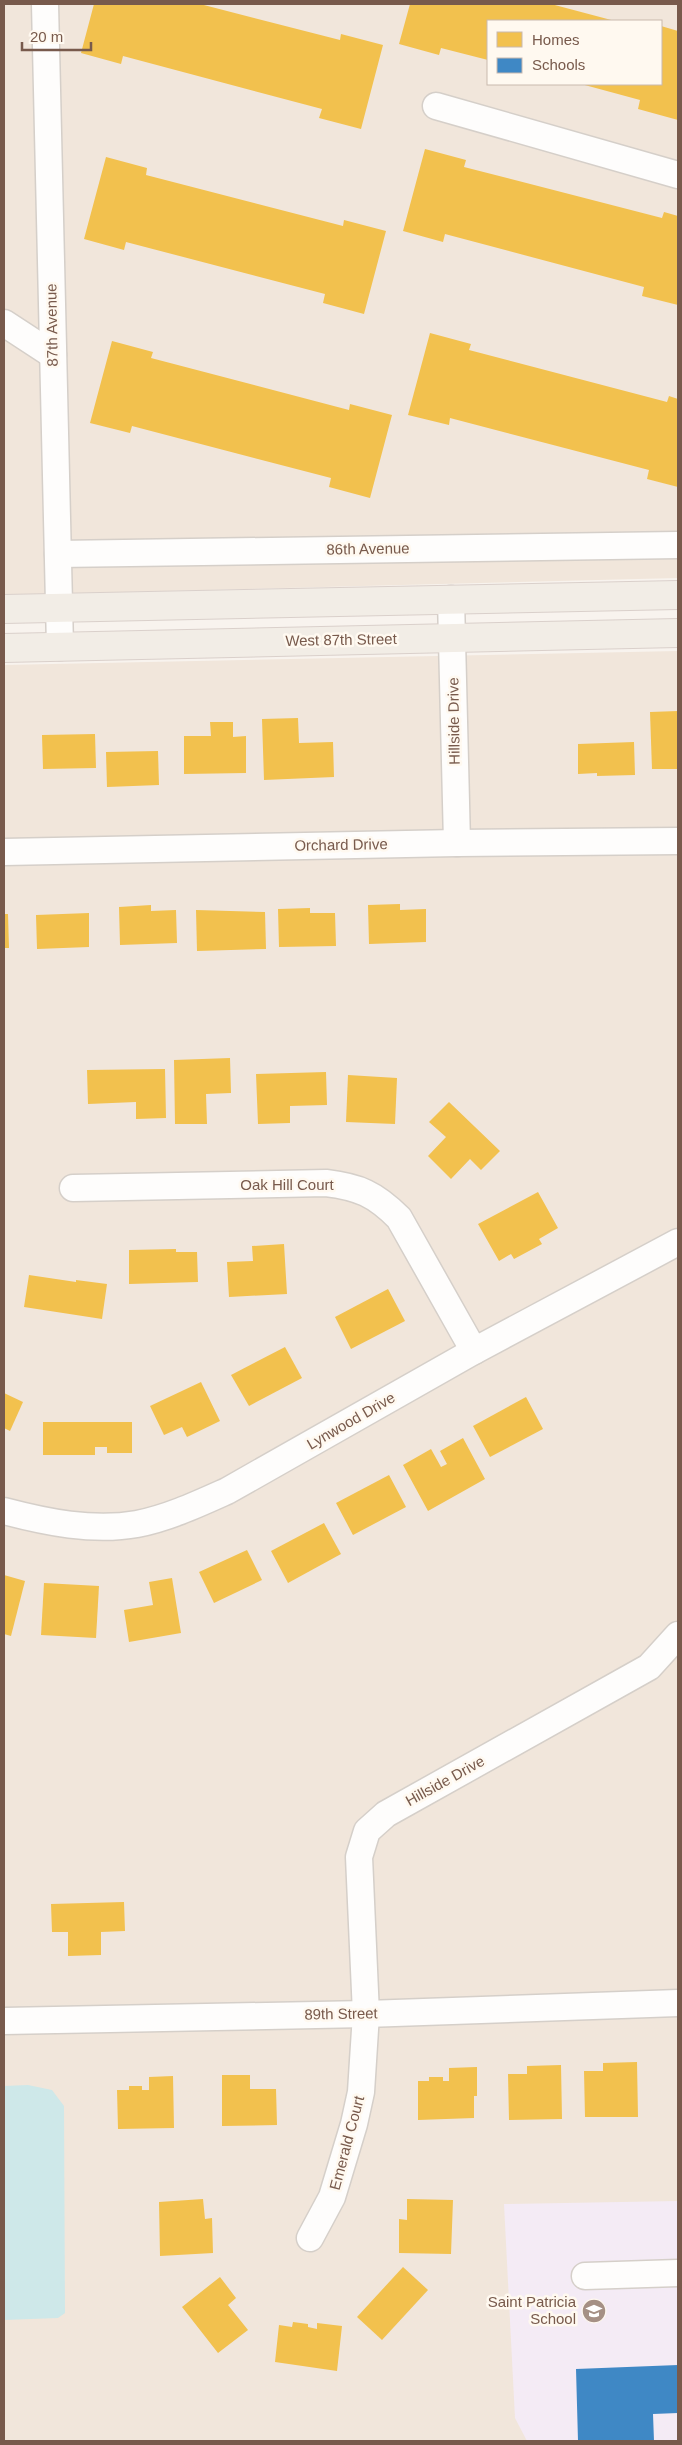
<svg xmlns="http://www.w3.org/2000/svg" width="682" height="2445" viewBox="0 0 682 2445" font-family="Arial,sans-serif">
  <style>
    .residential { fill: #f1e6db; fill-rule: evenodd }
    .education { fill: #f4ebf5 }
    .water { fill: #cee8e9 }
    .homes { fill: #f2c14e }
    .schools { fill: #3f88c5 }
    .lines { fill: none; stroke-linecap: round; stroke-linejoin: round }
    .minor-casing { stroke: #d5cfc9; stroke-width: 29 }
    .major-casing { stroke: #dad0cb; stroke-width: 30 }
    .minor { stroke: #fefdfc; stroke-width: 26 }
    .major { stroke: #f2ede6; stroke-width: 28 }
    .labels { text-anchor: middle; stroke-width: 5; stroke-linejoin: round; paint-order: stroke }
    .street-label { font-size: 15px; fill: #785a4c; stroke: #fff9f0 }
    .poi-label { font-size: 15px; fill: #785a4c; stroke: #fff9f0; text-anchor: end }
  </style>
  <rect width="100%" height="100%" fill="#f8f3ee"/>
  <g class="residential">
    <path d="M4 4H678V578L4 595ZM488 21H661V84H488Z"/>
    <polygon points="678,651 678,2441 4,2441 4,665"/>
  </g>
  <polygon class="education" points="678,2201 678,2441 527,2441 515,2418 504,2204"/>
  <polygon class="water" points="28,2085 52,2090 64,2106 65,2313 58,2318 4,2320 4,2086"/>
  <g class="homes">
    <polygon points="94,4 200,4 340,40 341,34 383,45 361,129 319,118 322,109 123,56 121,64 81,53"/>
    <polygon points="410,4 551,4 615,21 488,21 488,60 441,48 439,55 399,44"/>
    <polygon points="661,26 678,31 678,120 638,109 640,100 581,84 661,84"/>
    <polygon points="425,149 466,160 464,167 662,218 664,212 678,216 678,305 642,296 644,287 445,234 443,242 403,231"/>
    <polygon points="106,157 147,168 146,175 343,226 344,220 386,231 364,314 323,303 325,294 126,242 124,250 84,239"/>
    <polygon points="430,333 471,344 469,350 667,402 669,396 678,399 678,487 647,479 649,470 450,418 449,425 408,415"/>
    <polygon points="112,341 153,352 151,358 349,410 350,404 392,415 370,498 329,487 331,478 132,426 130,433 90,423"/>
    <polygon points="678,711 678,769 652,769 650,712"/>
    <polygon points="298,718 299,743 333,742 334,777 264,780 262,719"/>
    <polygon points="210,722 233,722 233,737 246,736 246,773 184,774 184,736 211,736"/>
    <polygon points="95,734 96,768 43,769 42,735"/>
    <polygon points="634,742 635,775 597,776 597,773 578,774 578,744"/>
    <polygon points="158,751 159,785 107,787 106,752"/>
    <polygon points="400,904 400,910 426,909 426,942 369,944 368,905"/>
    <polygon points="151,905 151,911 176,910 177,943 120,945 119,907"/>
    <polygon points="310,908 310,913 335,913 336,946 279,947 278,909"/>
    <polygon points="196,910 265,912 266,949 197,951"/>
    <polygon points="89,913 89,947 37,949 36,915"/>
    <polygon points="4,914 8,914 9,948 4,948"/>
    <polygon points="230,1058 231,1093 206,1094 207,1124 175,1124 174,1060"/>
    <polygon points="165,1069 166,1118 136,1119 136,1102 88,1104 87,1070"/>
    <polygon points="326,1072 327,1105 290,1106 290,1123 258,1124 256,1074"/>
    <polygon points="348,1075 397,1078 395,1124 346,1122"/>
    <polygon points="449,1102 500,1151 481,1170 470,1159 451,1179 428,1156 446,1137 429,1122"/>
    <polygon points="538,1192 558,1228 539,1239 542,1244 514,1259 511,1254 499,1261 478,1224"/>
    <polygon points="284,1244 287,1294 229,1297 227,1262 253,1261 252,1246"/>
    <polygon points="176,1249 176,1252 197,1252 198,1282 129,1284 129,1250"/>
    <polygon points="29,1275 76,1282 76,1280 107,1284 102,1319 24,1307"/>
    <polygon points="388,1289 405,1321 351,1349 335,1317"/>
    <polygon points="285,1347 302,1378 249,1406 231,1375"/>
    <polygon points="201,1382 220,1421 187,1437 182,1427 164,1435 150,1406"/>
    <polygon points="4,1393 23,1402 10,1431 4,1428"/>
    <polygon points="526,1397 543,1429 490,1457 473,1426"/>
    <polygon points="43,1422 132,1422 132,1453 107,1453 107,1447 95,1447 95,1455 43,1455"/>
    <polygon points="463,1438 485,1479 428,1511 403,1465 431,1449 441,1467 447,1464 440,1451"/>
    <polygon points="389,1475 406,1507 353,1535 336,1503"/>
    <polygon points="324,1523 341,1554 288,1583 271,1551"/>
    <polygon points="247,1550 262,1580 214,1603 199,1572"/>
    <polygon points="4,1575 25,1581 11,1636 4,1634"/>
    <polygon points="172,1578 181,1633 129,1642 124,1610 153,1605 149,1582"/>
    <polygon points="44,1583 99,1586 96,1638 41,1635"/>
    <polygon points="124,1902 125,1931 101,1932 101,1955 68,1956 68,1932 52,1932 51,1904"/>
    <polygon points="637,2062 638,2117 585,2117 584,2071 603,2071 603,2063"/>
    <polygon points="561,2065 562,2119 509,2120 508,2074 527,2074 527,2066"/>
    <polygon points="477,2067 477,2096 474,2096 474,2118 418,2120 418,2081 429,2081 429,2077 443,2077 443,2081 449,2081 449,2068"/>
    <polygon points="222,2075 250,2075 250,2089 276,2089 277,2125 222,2126"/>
    <polygon points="173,2076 174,2128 118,2129 117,2090 129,2090 129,2086 142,2086 142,2090 149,2090 149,2077"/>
    <polygon points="203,2199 205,2219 212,2218 213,2253 160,2256 159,2202"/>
    <polygon points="407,2199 453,2200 451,2254 399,2253 399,2219 407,2220"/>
    <polygon points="403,2267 428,2290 382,2340 357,2317"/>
    <polygon points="220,2277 236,2298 228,2305 248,2330 218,2353 182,2307"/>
    <polygon points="293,2322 308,2324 308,2327 317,2329 317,2323 342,2326 337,2371 275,2362 279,2325 292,2327"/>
  </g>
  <polygon class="schools" points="678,2365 678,2413 653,2414 654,2441 578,2441 576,2369"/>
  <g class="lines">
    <g class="minor-casing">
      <g id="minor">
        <polyline points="45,4 60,647"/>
        <polyline points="436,106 678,175"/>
        <polyline points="4,323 53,355"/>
        <polyline points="58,554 678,545"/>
        <polyline points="451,599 457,843"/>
        <polyline points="4,852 457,843 678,841"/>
        <path d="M73 1188 326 1183C359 1187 375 1194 399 1218L474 1351"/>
        <path d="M4 1511C46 1522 93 1532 137 1524 168 1518 198 1504 227 1491L474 1351 678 1242"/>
        <polyline points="4,2021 366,2014 678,2003"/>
        <polyline points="310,2238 332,2197 354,2124 361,2092 366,2014 359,1857 367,1831 386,1814 649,1667 678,1635"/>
        <polyline points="585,2276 678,2273"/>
      </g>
    </g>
    <g class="major-casing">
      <g id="major">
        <polyline points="4,609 678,595"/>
        <polyline points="4,648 678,633"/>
      </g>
    </g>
    <use href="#minor" class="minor"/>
    <use href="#major" class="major"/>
  </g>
  <defs>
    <g id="school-disc" transform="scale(1.25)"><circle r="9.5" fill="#a59085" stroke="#fff9f0"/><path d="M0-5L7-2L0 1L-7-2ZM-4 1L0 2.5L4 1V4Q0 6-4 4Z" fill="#fff"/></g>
  </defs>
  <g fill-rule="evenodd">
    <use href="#school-disc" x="594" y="2311"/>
  </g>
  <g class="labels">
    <g class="street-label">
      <text transform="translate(52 325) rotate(-91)" y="5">87th Avenue</text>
      <text transform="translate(368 549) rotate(-1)" y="5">86th Avenue</text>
      <text transform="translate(341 640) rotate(-1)" y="5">West 87th Street</text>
      <text transform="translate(454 721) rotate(-91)" y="5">Hillside Drive</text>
      <text transform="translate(341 845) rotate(-1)" y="5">Orchard Drive</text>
      <text x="287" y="1190">Oak Hill Court</text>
      <text transform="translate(351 1421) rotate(-30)" y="5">Lynwood Drive</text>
      <text transform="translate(445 1781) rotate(-29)" y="5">Hillside Drive</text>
      <text transform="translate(341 2014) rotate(-1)" y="5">89th Street</text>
      <text transform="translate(347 2143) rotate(-75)" y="5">Emerald Court</text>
    </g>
    <g class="poi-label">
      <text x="576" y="2307">Saint Patricia<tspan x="576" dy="17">School</tspan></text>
    </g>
  </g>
  <rect width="682" height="2445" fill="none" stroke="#785a4c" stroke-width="10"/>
  <rect x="487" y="20" width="175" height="65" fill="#fff9f0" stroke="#c9b9ae"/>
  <rect x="497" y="32" width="25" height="15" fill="#f2c14e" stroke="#c9b9ae"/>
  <text x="532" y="45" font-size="15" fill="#785a4c">Homes</text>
  <rect x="497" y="58" width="25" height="15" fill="#3f88c5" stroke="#c9b9ae"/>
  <text x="532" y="70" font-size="15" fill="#785a4c">Schools</text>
  <path d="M22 42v8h69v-8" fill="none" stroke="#785a4c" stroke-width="2.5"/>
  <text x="30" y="42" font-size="15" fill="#785a4c" stroke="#fff9f0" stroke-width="4" paint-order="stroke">20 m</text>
</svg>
